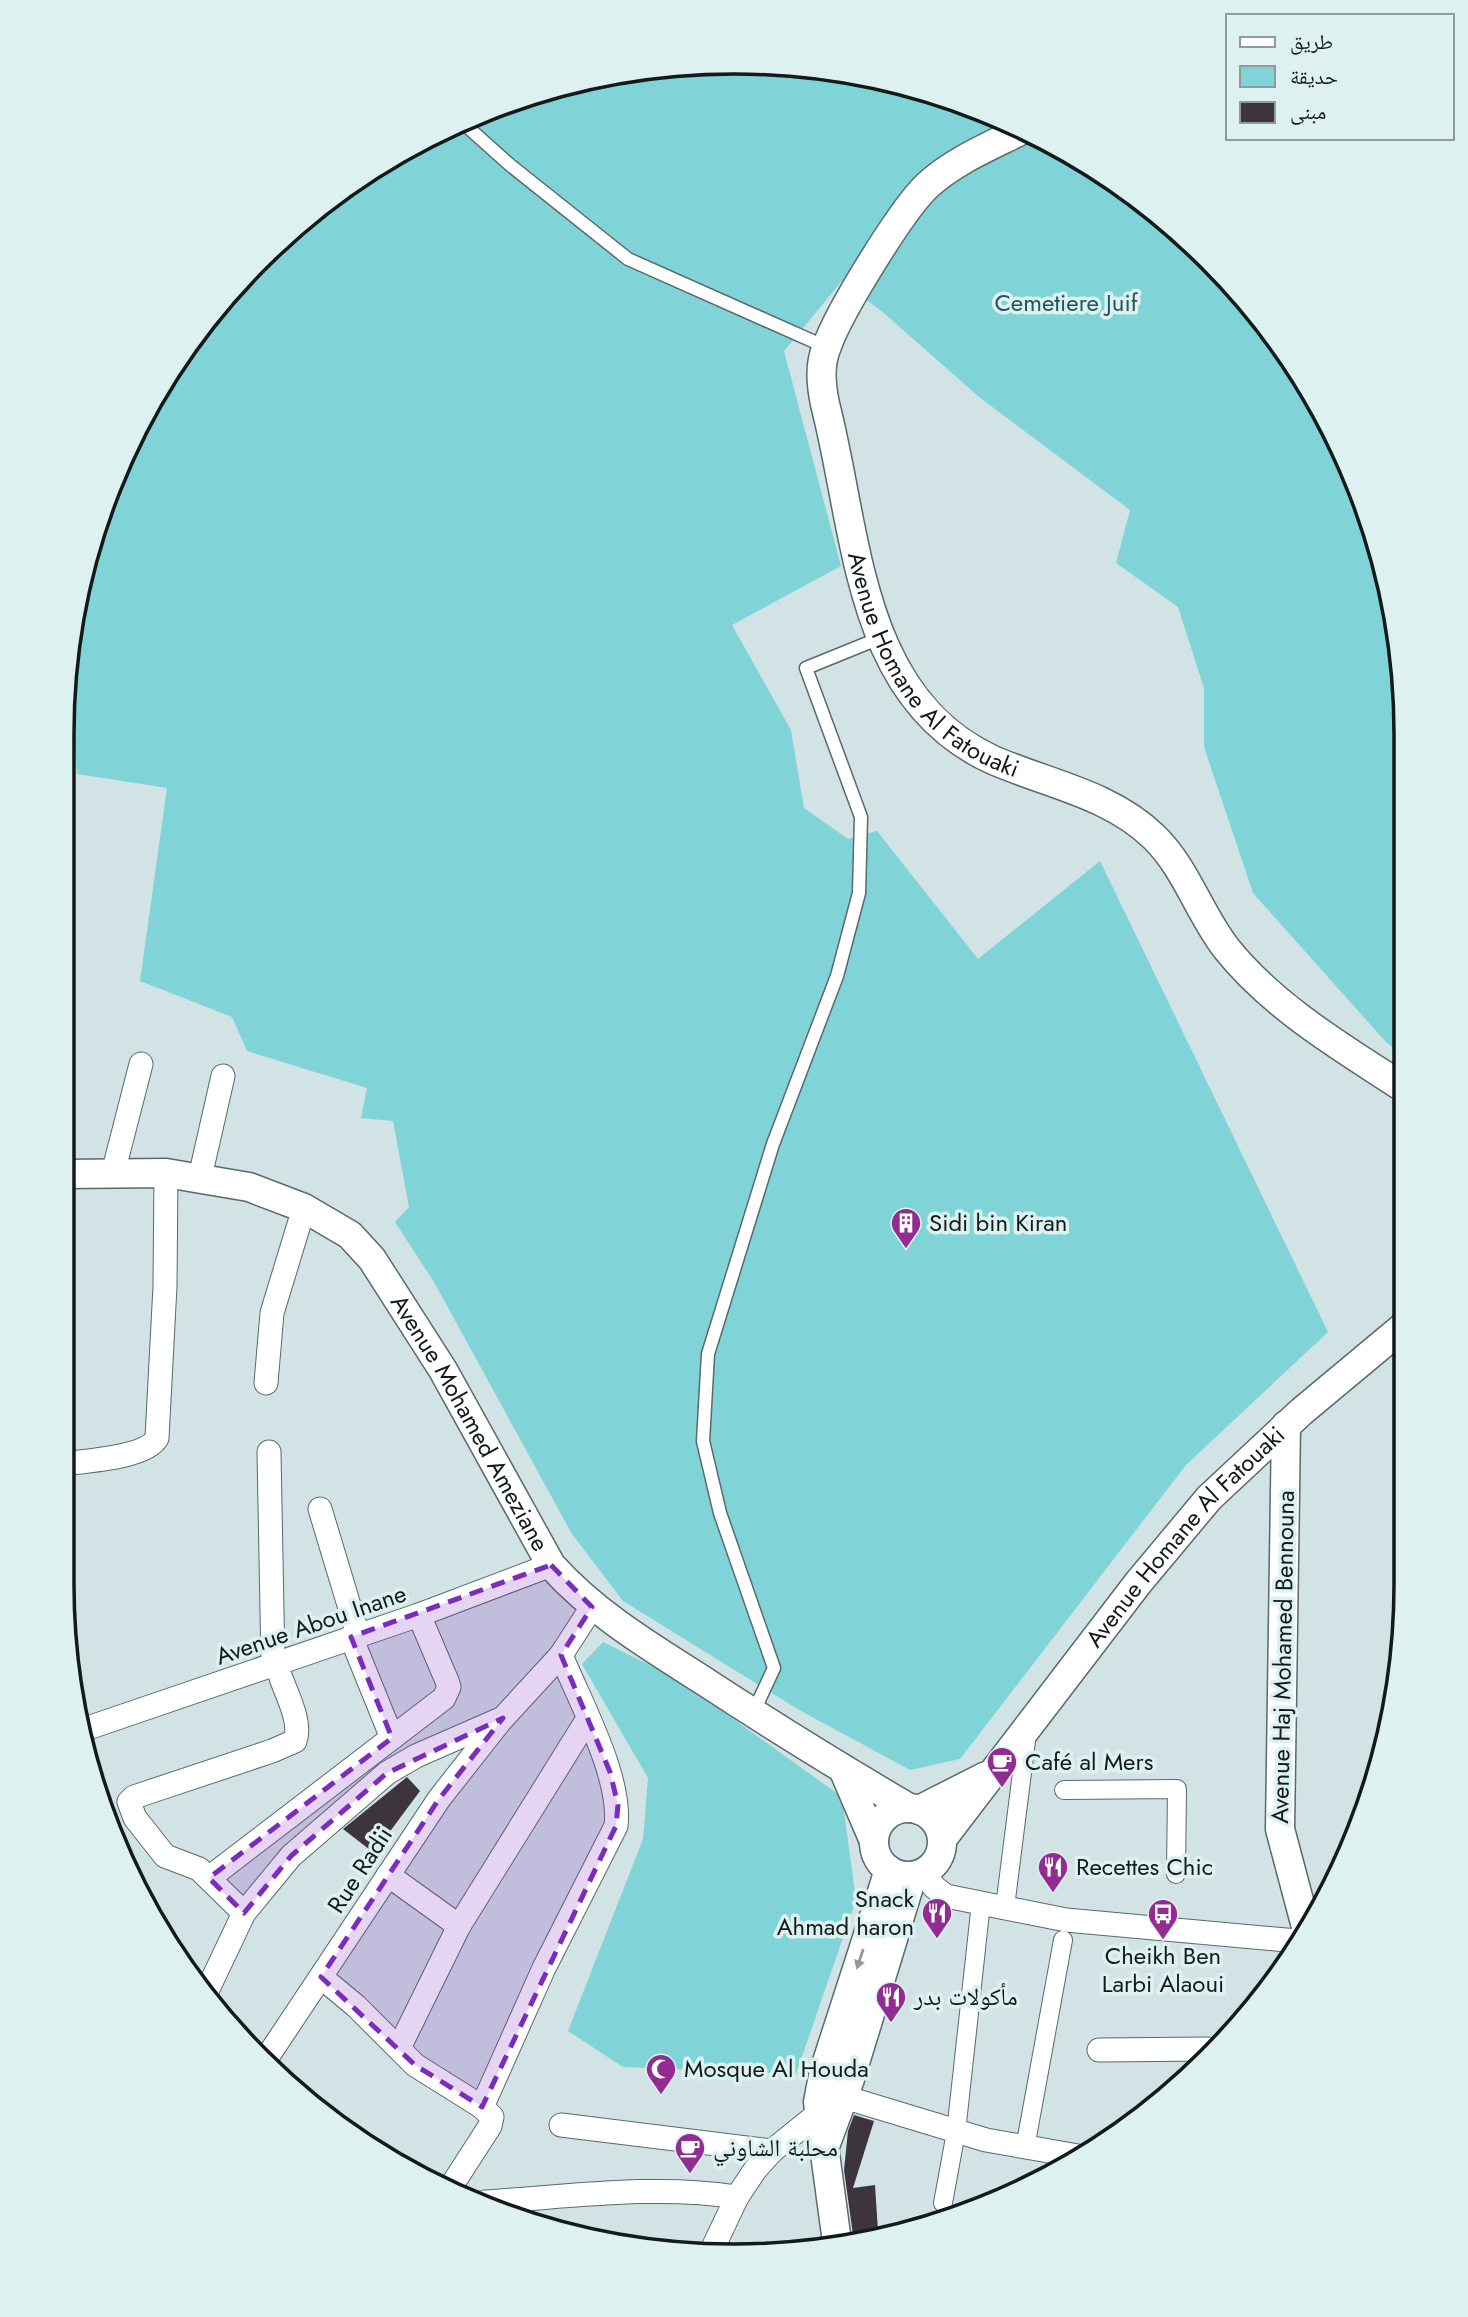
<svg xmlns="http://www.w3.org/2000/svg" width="1468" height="2317" viewBox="0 0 1468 2317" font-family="Jost,'Noto Naskh Arabic',sans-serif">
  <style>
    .green { fill: #80d3d7 }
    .building { fill: #3d343d }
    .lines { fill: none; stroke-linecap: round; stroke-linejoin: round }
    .service-casing { stroke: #5a696a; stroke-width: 15 }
    .pedestrian-casing { stroke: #5a696a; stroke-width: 20 }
    .minor-casing { stroke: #5a696a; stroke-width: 25 }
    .tertiary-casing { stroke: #5a696a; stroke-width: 31 }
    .service { stroke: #fff; stroke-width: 12 }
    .pedestrian { stroke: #fff; stroke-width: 18 }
    .minor { stroke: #fff; stroke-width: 23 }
    .tertiary { stroke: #fff; stroke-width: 28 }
    .oneway { fill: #959898 }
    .marked { fill: #7b2cbf; fill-opacity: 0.2; stroke: #7b2cbf; stroke-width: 5; stroke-dasharray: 14 9; stroke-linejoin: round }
    .labels { text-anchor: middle; stroke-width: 7; stroke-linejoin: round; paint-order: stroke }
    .park-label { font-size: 24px; fill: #1f5557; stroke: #def1f1 }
    .street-label { font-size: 24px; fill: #131a1a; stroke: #def1f1 }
    .poi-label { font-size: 24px; fill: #131a1a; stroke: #def1f1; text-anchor: start }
    .rim { fill: none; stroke: #131a1a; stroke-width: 3.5 }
  </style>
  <rect width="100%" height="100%" fill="#d1e3e4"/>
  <g class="green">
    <polygon points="778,63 908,84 1032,131 1144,201 1240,291 1317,398 1371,518 1405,690 1404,1057 1385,1041 1253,893 1204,747 1204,688 1178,607 1116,563 1130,510 979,397 885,314 842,281 784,351 841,566 732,625 791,730 804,808 848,839 877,831 978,959 1100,861 1328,1332 1186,1465 960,1759 910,1770 801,1711 623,1601 572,1534 434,1282 395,1222 409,1207 393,1121 361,1118 367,1088 247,1051 232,1017 140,981 167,788 77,774 68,642 113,476 201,324 291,228 398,151 518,97 647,67"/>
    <polygon points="603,1642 678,1679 842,1797 856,1900 796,2074 623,2067 568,2031 643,1839 648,1778 582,1664"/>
  </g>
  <g class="building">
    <polygon points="407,1777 420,1791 374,1853 343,1829"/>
    <polygon points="854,2115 874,2121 853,2188 875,2185 878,2231 853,2235 844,2170 848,2131"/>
  </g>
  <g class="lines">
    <g class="service-casing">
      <g id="service">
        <polyline points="462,122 510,165 628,259 826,347"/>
        <polyline points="753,1713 774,1668 720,1513 703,1441 708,1354 773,1144 837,976 859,893 861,817 806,668 880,638"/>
      </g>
    </g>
    <g class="pedestrian-casing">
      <g id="pedestrian">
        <polyline points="1064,1790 1177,1789 1176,1874"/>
        <polyline points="1005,1907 1027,1733"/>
        <polyline points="1025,2148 1063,1940"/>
        <polyline points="943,2203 956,2132 981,1903"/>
      </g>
    </g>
    <g class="minor-casing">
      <g id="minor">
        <polyline points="113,1173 141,1064"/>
        <polyline points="200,1177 223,1076"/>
        <polyline points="266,1383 272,1313 304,1208"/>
        <polyline points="269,1452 273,1664"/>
        <path d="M62 1464C84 1461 146 1458 157 1438L165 1286 166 1173"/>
        <polyline points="320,1509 358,1635"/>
        <polyline points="351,1637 392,1738"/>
        <polyline points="85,1729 419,1615 551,1565"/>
        <polyline points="924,1873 934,1887 946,1896 1066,1920 1297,1941"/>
        <polyline points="388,1875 459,1926"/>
        <polyline points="209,1878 444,1698 449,1687 447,1681 419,1615"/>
        <path d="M244 1913 199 1869 165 1856 135 1818 129 1802 134 1797 272 1751 295 1741C302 1723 287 1695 281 1678"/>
        <polyline points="321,1977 356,2006 415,2065 482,2107"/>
        <polyline points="207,1991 244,1913 291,1856 387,1773 416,1756 503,1718 561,1655 592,1607"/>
        <polyline points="399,2048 459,1926 587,1720"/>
        <polyline points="1099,2050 1208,2049"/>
        <polyline points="268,2056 439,1799 501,1720"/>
        <polyline points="844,2097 986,2140 1078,2156"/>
        <polyline points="561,2125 772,2151"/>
        <path d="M452 2185 490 2126 492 2117 482 2107 544 1968 616 1826C622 1777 580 1702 561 1655"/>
        <path d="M485 2202C567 2197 655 2184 737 2197"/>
        <polyline points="711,2252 737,2197 755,2170 772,2151 819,2113 832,2116"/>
      </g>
    </g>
    <g class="tertiary-casing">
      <g id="tertiary">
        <path id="s1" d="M1026 128C993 145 957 159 929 184 903 207 839 312 827 346 819 365 821 384 825 404 858 531 856 698 993 760 1048 784 1110 794 1154 837 1186 868 1199 913 1226 948 1273 1007 1341 1047 1404 1088"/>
        <path id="s2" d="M64 1174 166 1173 249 1187 304 1208 350 1235 372 1259 443 1370 551 1565C595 1614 649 1646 704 1681 771 1725 839 1767 909 1808"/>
        <polyline points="1286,1425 1280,1829 1306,1927"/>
        <polyline points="843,1769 874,1841"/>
        <circle cx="908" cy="1842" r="34"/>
        <polyline points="919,1810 986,1776"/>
        <path id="s3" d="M943 1838 1138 1583 1209 1498 1301 1412 1403 1327"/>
        <polyline points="825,2146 850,2079 912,1877"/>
        <polyline points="837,2242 818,2102 824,2071 889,1870"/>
      </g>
    </g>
    <use href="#service" class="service"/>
    <use href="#pedestrian" class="pedestrian"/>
    <use href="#minor" class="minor"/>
    <use href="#tertiary" class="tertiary"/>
  </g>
  <defs><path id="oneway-solid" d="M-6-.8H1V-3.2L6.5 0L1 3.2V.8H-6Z" transform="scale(1.75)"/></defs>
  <use class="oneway" href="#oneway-solid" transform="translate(860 1959) rotate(108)"/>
  <path class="marked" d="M551 1565 592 1607 561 1655 610 1772 618 1805 616 1826 482 2107 415 2065 321 1977 439 1799 503 1718 387 1773 291 1856 244 1913 209 1878 392 1738 351 1637Z"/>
  <defs>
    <g id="building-pin" transform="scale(1.575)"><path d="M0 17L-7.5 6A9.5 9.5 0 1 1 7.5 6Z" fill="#922c92" stroke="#def1f1"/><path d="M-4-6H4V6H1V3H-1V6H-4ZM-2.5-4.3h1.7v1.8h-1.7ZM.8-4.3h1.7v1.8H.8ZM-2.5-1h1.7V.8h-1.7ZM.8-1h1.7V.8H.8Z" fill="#fff"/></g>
    <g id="cafe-pin" transform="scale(1.575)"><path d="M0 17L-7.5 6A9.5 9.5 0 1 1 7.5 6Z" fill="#922c92" stroke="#def1f1"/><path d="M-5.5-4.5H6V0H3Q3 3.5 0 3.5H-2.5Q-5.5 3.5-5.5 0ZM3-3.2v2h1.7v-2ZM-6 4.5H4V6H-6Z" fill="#fff"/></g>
    <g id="restaurant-pin" transform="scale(1.575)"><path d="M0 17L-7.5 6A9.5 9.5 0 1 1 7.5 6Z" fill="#922c92" stroke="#def1f1"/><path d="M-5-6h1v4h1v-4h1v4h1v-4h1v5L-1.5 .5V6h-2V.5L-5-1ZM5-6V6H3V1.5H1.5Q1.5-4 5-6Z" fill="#fff"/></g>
    <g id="bus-pin" transform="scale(1.575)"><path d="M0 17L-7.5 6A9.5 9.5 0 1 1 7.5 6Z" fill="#922c92" stroke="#def1f1"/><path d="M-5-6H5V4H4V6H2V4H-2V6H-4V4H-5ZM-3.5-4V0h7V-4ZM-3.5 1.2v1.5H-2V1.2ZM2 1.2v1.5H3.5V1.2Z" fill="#fff"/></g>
    <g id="mosque-pin" transform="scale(1.575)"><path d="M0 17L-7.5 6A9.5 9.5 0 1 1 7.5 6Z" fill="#922c92" stroke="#def1f1"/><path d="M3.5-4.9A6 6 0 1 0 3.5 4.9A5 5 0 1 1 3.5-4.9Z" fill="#fff"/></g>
  </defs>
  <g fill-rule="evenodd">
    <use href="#building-pin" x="906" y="1223"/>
    <use href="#cafe-pin" x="1002" y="1762"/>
    <use href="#restaurant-pin" x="1053" y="1867"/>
    <use href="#restaurant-pin" x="937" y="1913"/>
    <use href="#bus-pin" x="1163" y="1914"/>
    <use href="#restaurant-pin" x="891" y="1997"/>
    <use href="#mosque-pin" x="661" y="2069"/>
    <use href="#cafe-pin" x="690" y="2148"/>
  </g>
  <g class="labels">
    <g class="park-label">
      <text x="1066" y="311">Cemetiere Juif</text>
    </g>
    <g class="street-label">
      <text dy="8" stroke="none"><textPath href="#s1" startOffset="658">Avenue Homane Al Fatouaki</textPath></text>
      <text dy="8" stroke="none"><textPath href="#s2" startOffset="522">Avenue Mohamed Ameziane</textPath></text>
      <text dy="8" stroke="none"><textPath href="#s3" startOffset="387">Avenue Homane Al Fatouaki</textPath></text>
      <text transform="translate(311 1625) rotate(-19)" y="8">Avenue Abou Inane</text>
      <text transform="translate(1283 1657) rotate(-89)" y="8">Avenue Haj Mohamed Bennouna</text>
      <text transform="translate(360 1870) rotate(-57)" y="8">Rue Radii</text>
    </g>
    <g class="poi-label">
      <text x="929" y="1231">Sidi bin Kiran</text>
      <text x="1025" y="1770">Café al Mers</text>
      <text x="1076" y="1875">Recettes Chic</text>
      <text x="914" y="1907" text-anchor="end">Snack<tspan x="914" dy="28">Ahmad haron</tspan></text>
      <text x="1163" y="1964" text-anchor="middle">Cheikh Ben<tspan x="1163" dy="28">Larbi Alaoui</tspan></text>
      <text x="914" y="2005">مأكولات بدر</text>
      <text x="684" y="2077">Mosque Al Houda</text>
      <text x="713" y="2156">محلبة الشاوني</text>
    </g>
  </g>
  <path d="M0 0H1468V2317H0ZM734 74H734A660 660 0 0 1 1394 734V1584A660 660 0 0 1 734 2244H734A660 660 0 0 1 74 1584V734A660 660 0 0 1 734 74Z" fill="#def1f1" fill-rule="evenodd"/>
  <path class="rim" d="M734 74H734A660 660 0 0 1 1394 734V1584A660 660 0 0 1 734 2244H734A660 660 0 0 1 74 1584V734A660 660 0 0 1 734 74Z"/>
  <rect x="1226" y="14" width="228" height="126" fill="#def1f1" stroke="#8d9b9b" stroke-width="2"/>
  <rect x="1240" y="37" width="35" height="10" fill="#ffffff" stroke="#8d9b9b" stroke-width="2"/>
  <text x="1290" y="49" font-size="21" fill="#131a1a">طريق</text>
  <rect x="1240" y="66" width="35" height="21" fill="#80d3d7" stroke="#8d9b9b" stroke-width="2"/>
  <text x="1290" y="84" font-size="21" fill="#131a1a">حديقة</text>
  <rect x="1240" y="102" width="35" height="21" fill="#3d343d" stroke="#8d9b9b" stroke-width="2"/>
  <text x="1290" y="119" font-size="21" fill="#131a1a">مبنى</text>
</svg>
